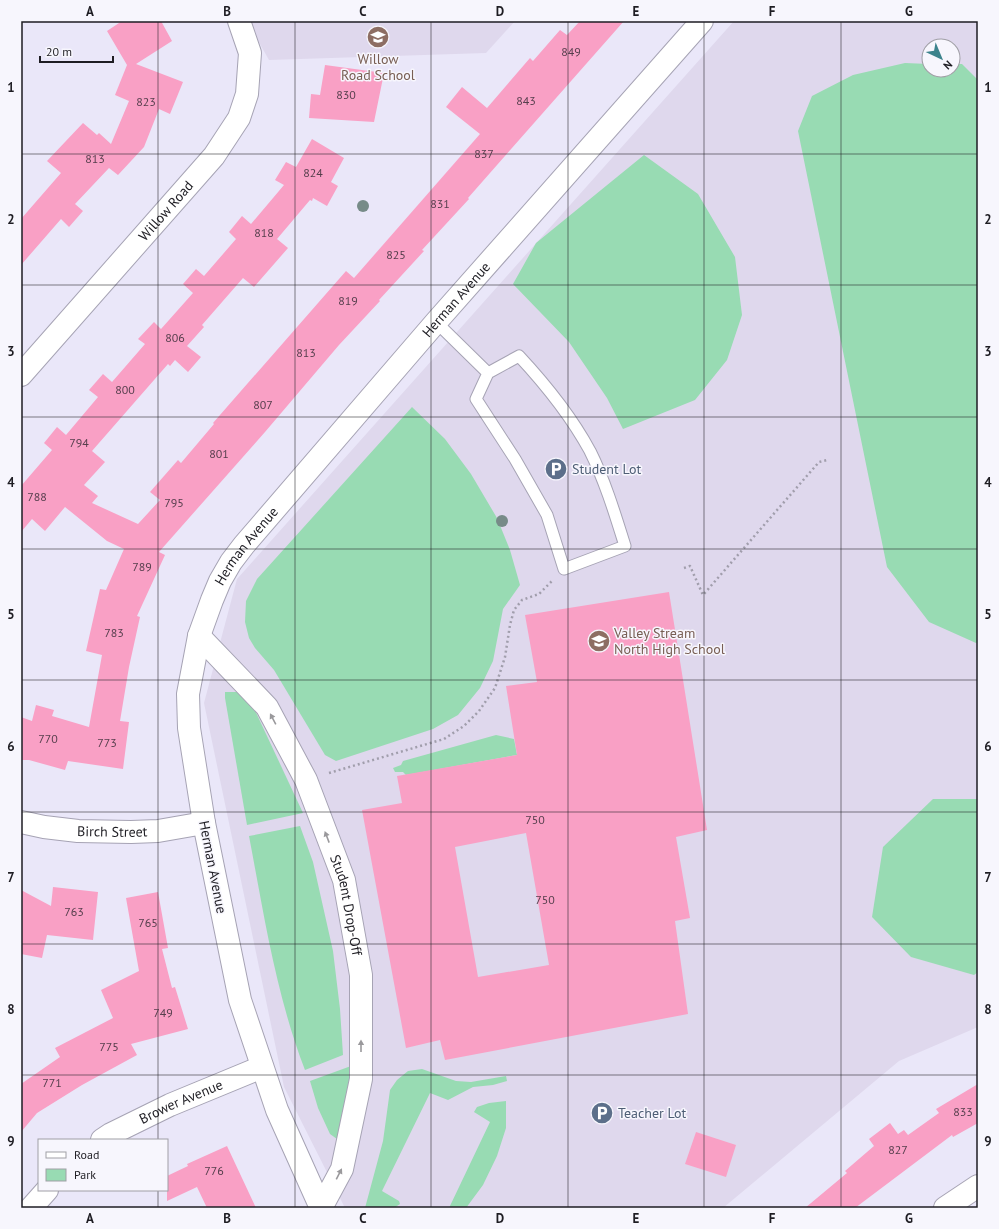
<svg xmlns="http://www.w3.org/2000/svg" width="999" height="1229" viewBox="0 0 999 1229" font-family="'PT Sans',sans-serif">
  <style>
    .education { fill: #dfd8ed; fill-rule: evenodd }
    .green { fill: #98dbb3 }
    .building { fill: #f9a0c5; fill-rule: evenodd }
    .lines { fill: none; stroke-linecap: round; stroke-linejoin: round }
    .service-casing { stroke: #a6a3b4; stroke-width: 13 }
    .minor-casing { stroke: #a6a3b4; stroke-width: 24 }
    .path { stroke: #a19eac; stroke-width: 2.5; stroke-dasharray: 2 3; stroke-linecap: butt }
    .service { stroke: #fff; stroke-width: 11 }
    .minor { stroke: #fff; stroke-width: 22 }
    .tree { fill: #778b88 }
    .oneway { fill: #9a999c }
    .grid { fill: none; stroke: #1e1d23; stroke-width: 1; stroke-opacity: 0.55 }
    .labels { text-anchor: middle; stroke-width: 3; stroke-linejoin: round; paint-order: stroke }
    .number-label { font-size: 12px; fill: #553e4c }
    .education-label { font-size: 14px; fill: #785e54; stroke: #f7f6fd }
    .street-label { font-size: 14px; fill: #1e1d23; stroke: #f7f6fd }
    .service-label { font-size: 14px; fill: #4e5e75; stroke: #f7f6fd; text-anchor: start }
    .neatline { fill: none; stroke: #1e1d23; stroke-width: 1.5 }
    .grid-label { font-size: 13px; text-anchor: middle; font-weight: bold; fill: #1e1d23 }
  </style>
  <rect width="100%" height="100%" fill="#eae7f9"/>
  <g class="education">
    <polygon points="247,21 515,21 486,53 269,60"/>
    <path d="M734 21H978V1027L899 1061 723 1208H345L284 1087 204 703 237 579ZM929 46H953V70H929Z"/>
  </g>
  <g class="green">
    <polygon points="905,63 929,64 929,70 953,70 953,64 962,64 978,80 978,642 976,643 929,622 887,567 798,131 812,96 853,75"/>
    <polygon points="644,155 698,194 735,257 742,315 727,360 695,400 623,429 607,398 569,342 513,284 536,243"/>
    <polygon points="412,407 445,439 471,474 497,518 510,550 520,585 503,609 493,661 480,688 458,715 433,729 336,761 325,755 274,670 255,648 249,638 245,622 246,601 257,579"/>
    <polygon points="225,692 240,692 253,706 303,813 247,825 225,698"/>
    <polygon points="496,735 514,739 517,755 406,775 403,772 395,772 393,768 401,765 403,761"/>
    <polygon points="933,799 978,799 978,972 974,975 911,957 872,917 883,847"/>
    <path d="M300 826 313 862 333 951 340 1009 343 1055 305 1070C276 995 264 915 249 836Z"/>
    <polygon points="351,1066 348,1128 344,1135 337,1139 330,1134 318,1108 310,1081"/>
    <polygon points="422,1069 456,1081 471,1082 506,1076 507,1081 493,1085 473,1087 448,1100 430,1093 382,1191 399,1201 400,1204 394,1208 365,1208 383,1141 390,1090 397,1080 408,1071"/>
    <polygon points="506,1101 506,1128 497,1156 483,1185 466,1208 449,1208 490,1122 474,1112 477,1107 489,1103"/>
  </g>
  <g class="building">
    <polygon points="122,21 161,21 172,41 136,64 183,82 170,114 159,109 144,147 118,175 109,168 75,204 83,211 69,227 61,219 21,265 21,219 61,173 47,161 83,123 97,135 99,133 111,144 129,101 115,95 127,65 107,31"/>
    <polygon points="580,21 624,21 468,198 469,199 422,250 424,251 379,300 380,301 339,345 265,432 159,552 165,555 137,616 140,617 129,667 120,721 129,722 123,769 68,761 65,770 29,760 21,760 21,717 32,721 36,705 54,710 52,716 89,727 102,655 86,651 100,589 106,590 124,549 107,541 65,507 45,531 32,519 21,532 21,486 52,450 44,443 57,427 66,435 98,397 89,390 103,374 112,382 145,344 138,339 154,322 161,329 193,293 183,284 196,269 204,276 236,239 229,232 242,216 251,224 284,185 275,180 286,162 296,167 312,139 344,158 331,182 338,186 327,206 313,198 312,201 310,200 277,239 288,248 254,287 243,278 202,325 204,327 187,346 201,357 188,372 175,360 170,366 168,364 92,451 105,462 84,485 98,496 92,503 138,524 160,500 150,492 178,460 181,463 214,424 213,423 346,271 354,278 480,134 446,107 462,87 487,108 530,58 533,61 560,30 567,35"/>
    <polygon points="325,65 384,73 374,122 309,118 311,94 320,95"/>
    <path d="M669 592 707 830 676 837 690 918 675 921 688 1014 445 1060 440 1040 406 1048 362 810 402 803 397 776 517 755 506 686 537 682 525 615ZM526 833 549 965 478 977 455 847Z"/>
    <polygon points="53,887 98,892 93,940 47,935 42,958 21,954 21,890 51,906"/>
    <polygon points="158,892 168,948 162,949 172,988 175,987 188,1029 131,1044 137,1055 82,1085 37,1113 21,1132 21,1084 60,1057 55,1048 113,1018 101,990 139,971 126,898"/>
    <polygon points="978,1084 978,1123 953,1137 952,1135 855,1208 805,1208 847,1173 845,1171 874,1146 869,1139 890,1123 898,1134 904,1130 908,1135 939,1113 936,1109"/>
    <polygon points="696,1132 736,1145 726,1177 685,1164"/>
    <polygon points="227,1146 256,1208 207,1208 197,1187 167,1201 167,1176 188,1166 187,1164"/>
  </g>
  <g class="lines">
    <g class="service-casing">
      <path id="service" d="M436 322 488 373 476 399 515 459 547 515 564 569 625 546C615 514 605 481 590 451 571 416 546 385 519 356L488 373"/>
    </g>
    <g class="minor-casing">
      <g id="minor">
        <path id="s1" d="M21 375 214 156 239 118 247 94 250 53 239 21"/>
        <path id="s2" d="M199 636 267 707 306 780 344 880 361 975V1079L342 1169 321 1208"/>
        <path id="s3" d="M21 822 44 827 78 831 131 832 158 831 204 823"/>
        <path id="s4" d="M102 1140 111 1134 170 1105 262 1067"/>
        <polyline points="31,1208 47,1190"/>
        <path id="s5" d="M321 1208 277 1110 240 1000 204 823 189 728 188 694 199 636 212 600 220 581 231 562 244 545 436 322 702 21"/>
        <polyline points="945,1208 978,1186"/>
      </g>
    </g>
    <g class="path">
      <polyline points="684,568 690,566 703,595 819,462 827,460"/>
      <polyline points="329,773 444,739 464,726 479,711 495,688 505,657 510,625 514,610 522,600 539,594 552,581"/>
    </g>
    <use href="#service" class="service"/>
    <use href="#minor" class="minor"/>
  </g>
  <g class="tree">
    <circle cx="363" cy="206" r="6"/>
    <circle cx="502" cy="521" r="6"/>
  </g>
  <defs><path id="oneway-solid" d="M-6-.8H1V-3.2L6.5 0L1 3.2V.8H-6Z"/></defs>
  <g class="oneway">
    <use href="#oneway-solid" transform="translate(273 719) rotate(-118)"/>
    <use href="#oneway-solid" transform="translate(327 837) rotate(-111)"/>
    <use href="#oneway-solid" transform="translate(361 1046) rotate(-90)"/>
    <use href="#oneway-solid" transform="translate(339 1174) rotate(-63)"/>
  </g>
  <path class="grid" d="M158 21V1140M295 21V1208M431 21V1208M568 21V1208M704 21V1208M841 21V1208M21 154H978M21 285H978M21 417H978M21 549H978M21 680H978M21 812H978M21 944H978M21 1075H978M158 1190V1208"/>
  <defs>
    <g id="school-disc" transform="scale(1.15)"><circle r="9.5" fill="#8d6e63" stroke="#f7f6fd"/><path d="M0-5L7-2L0 1L-7-2ZM-4 1L0 2.5L4 1V4Q0 6-4 4Z" fill="#fff"/></g>
    <g id="parking-disc" transform="scale(1.15)"><circle r="9.5" fill="#5c6f8a" stroke="#f7f6fd"/><path d="M-3.5-5.5H1a3.5 3.5 0 0 1 0 7H-1V5.5H-3.5ZM-1-3.4V-.6H.8a1.4 1.4 0 0 0 0-2.8Z" fill="#fff"/></g>
  </defs>
  <g fill-rule="evenodd">
    <use href="#school-disc" x="378" y="37"/>
    <use href="#parking-disc" x="556" y="469"/>
    <use href="#school-disc" x="599" y="641"/>
    <use href="#parking-disc" x="602" y="1113"/>
  </g>
  <g class="labels">
    <g class="number-label">
      <text x="571" y="56">849</text>
      <text x="346" y="99">830</text>
      <text x="526" y="105">843</text>
      <text x="146" y="106">823</text>
      <text x="484" y="158">837</text>
      <text x="95" y="163">813</text>
      <text x="313" y="177">824</text>
      <text x="440" y="208">831</text>
      <text x="264" y="237">818</text>
      <text x="396" y="259">825</text>
      <text x="348" y="305">819</text>
      <text x="175" y="342">806</text>
      <text x="306" y="357">813</text>
      <text x="125" y="394">800</text>
      <text x="263" y="409">807</text>
      <text x="79" y="447">794</text>
      <text x="219" y="458">801</text>
      <text x="37" y="501">788</text>
      <text x="174" y="507">795</text>
      <text x="142" y="571">789</text>
      <text x="114" y="637">783</text>
      <text x="48" y="743">770</text>
      <text x="107" y="747">773</text>
      <text x="535" y="824">750</text>
      <text x="545" y="904">750</text>
      <text x="74" y="916">763</text>
      <text x="148" y="927">765</text>
      <text x="163" y="1017">749</text>
      <text x="109" y="1051">775</text>
      <text x="52" y="1087">771</text>
      <text x="963" y="1116">833</text>
      <text x="898" y="1154">827</text>
      <text x="214" y="1175">776</text>
    </g>
    <g class="education-label">
      <text x="378" y="64">Willow<tspan x="378" dy="16">Road School</tspan></text>
      <text x="614" y="638" text-anchor="start">Valley Stream<tspan x="614" dy="16">North High School</tspan></text>
    </g>
    <g class="street-label">
      <text dy="5" stroke="none"><textPath href="#s1" startOffset="219">Willow Road</textPath></text>
      <text dy="5" stroke="none"><textPath href="#s5" startOffset="1020">Herman Avenue</textPath></text>
      <text dy="5" stroke="none"><textPath href="#s5" startOffset="696">Herman Avenue</textPath></text>
      <text dy="5" stroke="none"><textPath href="#s3" startOffset="92">Birch Street</textPath></text>
      <text transform="translate(213 867) rotate(79)" y="5">Herman Avenue</text>
      <text dy="5" stroke="none"><textPath href="#s2" startOffset="313">Student Drop-Off</textPath></text>
      <text dy="5" stroke="none"><textPath href="#s4" startOffset="88">Brower Avenue</textPath></text>
    </g>
    <g class="service-label">
      <text x="572" y="474">Student Lot</text>
      <text x="618" y="1118">Teacher Lot</text>
    </g>
  </g>
  <rect width="999" height="1229" fill="none" stroke="#f7f6fd" stroke-width="44"/>
  <rect x="38" y="1139" width="130" height="52" fill="#f7f6fd" stroke="#a09fa6"/>
  <rect x="46" y="1152" width="20" height="6" fill="#ffffff" stroke="#a09fa6"/>
  <text x="74" y="1159" font-size="12" fill="#1e1d23">Road</text>
  <rect x="46" y="1169" width="20" height="12" fill="#98dbb3" stroke="#a09fa6"/>
  <text x="74" y="1179" font-size="12" fill="#1e1d23">Park</text>
  <g transform="translate(941 58) rotate(136)"><circle r="19" fill="#f7f6fd" stroke="#a09fa6"/>
  <path d="M0-3L7 15L0 10L-7 15Z" fill="#3c838c"/>
  <text y="-6" font-size="11" font-weight="bold" text-anchor="middle" fill="#1e1d23">N</text>
  </g>
  <path d="M40 56v6h73v-6" fill="none" stroke="#1e1d23" stroke-width="2"/>
  <text x="46" y="56" font-size="12" fill="#1e1d23" stroke="#f7f6fd" stroke-width="3" paint-order="stroke">20 m</text>
  <rect x="22" y="22" width="955" height="1185" class="neatline"/>
  <g class="grid-label">
    <text x="90" y="16">A</text>
    <text x="227" y="16">B</text>
    <text x="363" y="16">C</text>
    <text x="500" y="16">D</text>
    <text x="636" y="16">E</text>
    <text x="772" y="16">F</text>
    <text x="909" y="16">G</text>
    <text x="11" y="92">1</text>
    <text x="988" y="92">1</text>
    <text x="11" y="224">2</text>
    <text x="988" y="224">2</text>
    <text x="11" y="356">3</text>
    <text x="988" y="356">3</text>
    <text x="11" y="487">4</text>
    <text x="988" y="487">4</text>
    <text x="11" y="619">5</text>
    <text x="988" y="619">5</text>
    <text x="11" y="751">6</text>
    <text x="988" y="751">6</text>
    <text x="11" y="882">7</text>
    <text x="988" y="882">7</text>
    <text x="11" y="1014">8</text>
    <text x="988" y="1014">8</text>
    <text x="11" y="1146">9</text>
    <text x="988" y="1146">9</text>
    <text x="90" y="1223">A</text>
    <text x="227" y="1223">B</text>
    <text x="363" y="1223">C</text>
    <text x="500" y="1223">D</text>
    <text x="636" y="1223">E</text>
    <text x="772" y="1223">F</text>
    <text x="909" y="1223">G</text>
  </g>
</svg>
